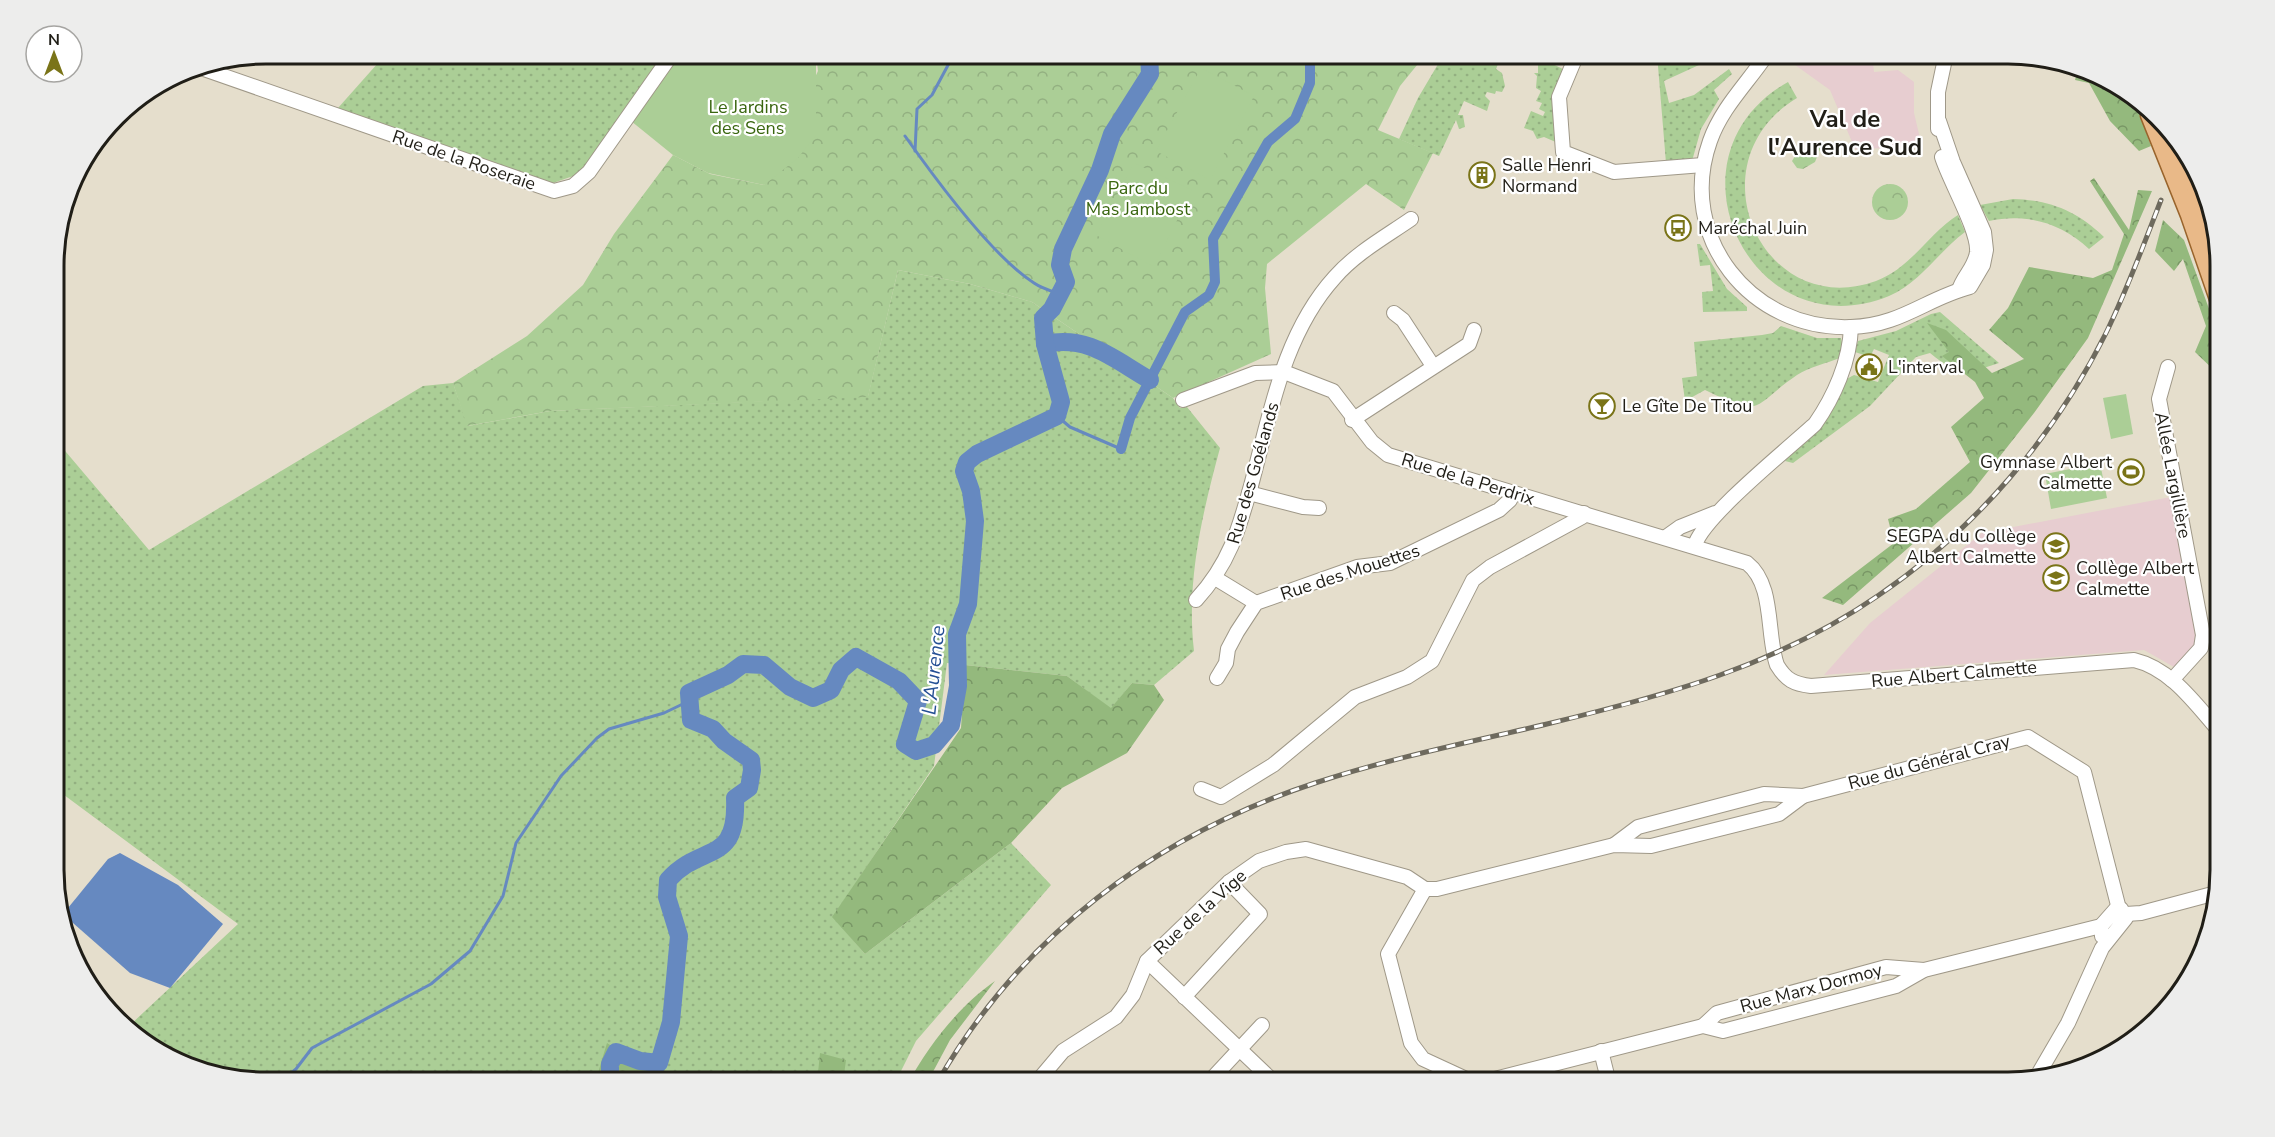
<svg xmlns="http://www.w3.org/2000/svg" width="2275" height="1137" viewBox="0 0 2275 1137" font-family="'Nunito Sans',sans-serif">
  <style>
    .education { fill: #e7cdd0 }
    .grass { fill: url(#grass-dots) }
    .forest { fill: url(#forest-crowns) }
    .park { fill: url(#park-crowns) }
    .garden { fill: #abce96 }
    .water { fill: #6689c0 }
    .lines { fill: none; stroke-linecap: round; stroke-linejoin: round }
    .stream { stroke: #6689c0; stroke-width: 3 }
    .canal { stroke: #6689c0; stroke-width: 10 }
    .river { stroke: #6689c0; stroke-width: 18 }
    .minor-casing { stroke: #9f9888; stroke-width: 16 }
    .major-casing { stroke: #99642c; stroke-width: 21 }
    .minor { stroke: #fff; stroke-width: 14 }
    .major { stroke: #e9b988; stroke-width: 18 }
    .rail-casing { stroke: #6e6a5e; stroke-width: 5 }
    .rail { stroke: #fff; stroke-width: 3; stroke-dasharray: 9; stroke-linecap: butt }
    .labels { text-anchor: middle; stroke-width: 4.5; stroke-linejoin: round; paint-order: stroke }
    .park-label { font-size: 18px; fill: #39660f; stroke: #fff }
    .street-label { font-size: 18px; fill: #201e17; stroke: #fff }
    .poi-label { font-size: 18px; fill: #201e17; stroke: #fff; text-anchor: start }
    .water-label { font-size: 20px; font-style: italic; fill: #244f94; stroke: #fff }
    .district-label { font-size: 24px; font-weight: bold; fill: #201e17; stroke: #fff }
    .rim { fill: none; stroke: #201e17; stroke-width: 3 }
  </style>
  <defs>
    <pattern id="grass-dots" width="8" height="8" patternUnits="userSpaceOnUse" patternTransform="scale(1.5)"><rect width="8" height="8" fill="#abce96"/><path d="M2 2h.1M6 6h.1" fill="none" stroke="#93b081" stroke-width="1.8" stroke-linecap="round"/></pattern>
    <pattern id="forest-crowns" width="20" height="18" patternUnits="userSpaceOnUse" patternTransform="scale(1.5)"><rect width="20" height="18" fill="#94b97d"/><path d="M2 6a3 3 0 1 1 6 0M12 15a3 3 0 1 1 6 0" fill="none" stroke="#789665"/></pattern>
    <pattern id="park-crowns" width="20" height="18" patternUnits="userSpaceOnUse" patternTransform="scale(1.5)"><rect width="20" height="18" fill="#abce96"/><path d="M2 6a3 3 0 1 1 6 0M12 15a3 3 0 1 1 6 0" fill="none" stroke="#93b081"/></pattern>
  </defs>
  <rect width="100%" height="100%" fill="#e5decc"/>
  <g class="education">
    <polygon points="1791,54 1872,54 1874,72 1898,70 1914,82 1914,113 1922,147 1855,149 1830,90 1791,62"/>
    <polygon points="2171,497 2197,632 2193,648 2174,667 2144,650 1824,675 1870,623 1982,533"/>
  </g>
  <g class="grass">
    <polygon points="386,54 664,54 579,174 553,183 338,108"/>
    <polygon points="1444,54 1502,54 1496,69 1502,73 1505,86 1502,92 1496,91 1495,94 1487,92 1485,96 1490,101 1487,111 1464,101 1458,115 1463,115 1465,127 1459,129 1456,120 1439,156 1399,139 1418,98"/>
    <polygon points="1657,54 1660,54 1661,65 1686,62 1699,65 1664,81 1669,103 1694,95 1729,69 1732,74 1714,90 1719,99 1701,129 1692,161 1666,163"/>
    <polygon points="1542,59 1565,70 1558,143 1544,137 1537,139 1533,131 1524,128 1531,111 1543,116 1545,112 1539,109 1542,103 1536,101 1541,91 1536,88 1537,76 1534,73 1538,73 1538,62"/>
    <path d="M1788 82 1797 98C1691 162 1762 322 1876 281 1911 268 1928 234 1958 215L1965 232C1938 252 1921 282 1889 296 1751 352 1657 156 1788 82Z"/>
    <path d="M2013 199C2050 200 2077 211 2104 237L2089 249C2061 223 2027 213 1989 221L1980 205Z"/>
    <polygon points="1697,244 1700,244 1727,289 1747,307 1747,311 1703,312 1702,292 1713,291 1710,265 1700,266"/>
    <path d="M898 270 970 284 1032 302 1173 398 1180 408 1187 407 1220 448C1202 515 1186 581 1194 651L1154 685 1132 683 1111 709 1067 676 947 663 934 766 833 917 865 954 1011 843 1051 885 916 1041 895 1083H266L173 1061 129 1026 238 924 56 789 55 439 149 550 423 386 453 383 468 426 550 411 868 396Z"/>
    <path d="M1940 312 1999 363C1966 374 1958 376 1930 353L1916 357 1870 406 1793 463 1785 461 1829 413 1843 381 1854 375 1878 382 1889 355 1874 349 1870 357 1855 352 1858 341 1896 331 1931 314Z"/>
    <path d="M1781 326 1817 338H1841L1843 348 1840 358C1827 363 1809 367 1797 375 1750 407 1765 419 1705 390L1685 401 1682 378 1697 376 1694 342 1762 335 1773 333Z"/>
  </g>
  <g class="forest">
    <polygon points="2078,70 2102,76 2136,104 2151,146 2139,151 2110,121 2089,83 2075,80"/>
    <polygon points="2094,178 2129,230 2138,190 2152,191 2088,338 2034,413 1971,493 1843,605 1822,598 1894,543 1888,519 1916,509 1970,462 1951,427 1984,398 1975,382 1942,356 1949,352 1927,323 1946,330 1992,373 2024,359 1989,330 2008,308 2029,267 2093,278 2112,270 2124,234 2090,181"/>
    <polygon points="2163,220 2184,240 2220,339 2220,376 2195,352 2206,326 2183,259 2174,271 2155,251"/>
    <polygon points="965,665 1067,676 1111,708 1132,683 1154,685 1164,700 1127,753 1062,788 1011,843 865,954 832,917 961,728"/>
    <path d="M995 981 950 1040 927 1083H908C929 1045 959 1006 995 981Z"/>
    <polygon points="607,1043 670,1083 595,1083"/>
    <polygon points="820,1053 846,1060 843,1083 817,1083"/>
  </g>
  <g class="park">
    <polygon points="816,54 1426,54 1400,86 1378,130 1433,153 1404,210 1366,184 1267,264 1265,288 1271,354 1173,398 1032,302 970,284 898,270 868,397 550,411 467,426 453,383 527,336 583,285 614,234 673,155 710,174 764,185 818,71"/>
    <polygon points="1814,145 1821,147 1815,162 1803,169 1797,168 1792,161 1797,153"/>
    <circle cx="1890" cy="202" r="18"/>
  </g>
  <g class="garden">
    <polygon points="678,54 816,54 816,135 798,158 764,185 708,173 673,155 631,121"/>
    <polygon points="1201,68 1254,96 1210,180 1156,151"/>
    <polygon points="1134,163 1192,190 1154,267 1096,235"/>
    <polygon points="2126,394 2133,434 2111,439 2103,398"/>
    <polygon points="2100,463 2107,498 2051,509 2045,474"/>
  </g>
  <polygon class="water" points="120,853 178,885 223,924 170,988 130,973 65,916 68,908 108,859"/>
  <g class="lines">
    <g class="stream">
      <path d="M905 136C934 177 992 256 1034 283 1041 288 1051 291 1060 294"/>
      <polyline points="915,151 917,109 932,95 954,54"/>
      <polyline points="1057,416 1070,427 1121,449"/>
      <polyline points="279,1083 296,1069 312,1048 431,984 470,951 503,896 516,843 561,776 597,738 609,729 664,713 689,701"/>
    </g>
    <polyline class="canal" points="1121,449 1130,418 1185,312 1209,295 1215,282 1213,239 1268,142 1295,119 1310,83 1310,54"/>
    <g class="river">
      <path d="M1045 344C1089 335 1113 359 1150 380"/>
      <path d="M610 1083V1064L616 1052 640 1061 659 1063 671 1022 679 936 667 897 668 880C702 842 738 866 735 798L749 788 752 770 751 760 724 741 713 729 691 720 689 693 728 675 743 664 764 665 790 687 813 698 831 690 841 670 856 657 899 681 918 701 905 744 916 751 934 745 951 725 958 686 957 634 968 604 975 521 971 491 964 471 967 462 977 454 1057 416 1061 402 1045 344 1043 318 1052 309 1066 282 1060 265 1063 249 1100 170 1112 134 1150 74 1149 54"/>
    </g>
    <g class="minor-casing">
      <g id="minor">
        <polyline points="1577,54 1559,97 1563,152 1614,172 1703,165"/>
        <path d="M1767 54C1747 84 1722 107 1710 141 1676 237 1751 331 1851 327 1900 326 1927 298 1970 287L1983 265 1986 250 1984 232 1953 162 1939 121"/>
        <polyline points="198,67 554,191 573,186 589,172 672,54"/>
        <polyline points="1938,129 1938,92 1946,54"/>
        <path d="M1942 157C1949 180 1979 231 1977 252 1975 268 1963 276 1959 290"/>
        <polyline points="1394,313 1403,320 1433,366"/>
        <polyline points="2168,367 2159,399 2203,635 2201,648 2172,680"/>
        <path d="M1183 400 1255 373 1284 372 1333 391 1372 442 1388 455 1747 563C1775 585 1766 634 1777 665 1786 680 1794 684 1811 686L2134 660C2172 669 2196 705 2221 733"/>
        <polyline points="1352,420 1469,344 1474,330"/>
        <polyline points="1249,493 1303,507 1319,508"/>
        <polyline points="1666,537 1680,527 1715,513"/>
        <path d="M1695 545C1703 517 1789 448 1815 424 1834 397 1850 361 1851 327"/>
        <polyline points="1215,578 1256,603"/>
        <path d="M1196 600C1230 563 1239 529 1252 482 1271 411 1284 333 1335 277 1356 253 1385 237 1411 219"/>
        <polyline points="1217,678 1226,663 1228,649 1237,632 1256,603 1357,567 1390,563 1499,510 1510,500 1512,493"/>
        <polyline points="1201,789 1221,797 1273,765 1355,697 1407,677 1432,661 1473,580 1490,567 1582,517 1584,513"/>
        <polyline points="1614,845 1638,827 1764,794 1803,796 2028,737 2084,772 2119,909"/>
        <polyline points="1425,889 1437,889 1614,845 1651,846 1779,814 1803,796"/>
        <polyline points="1425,889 1388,954 1411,1043 1423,1059 1475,1083"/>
        <polyline points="2126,914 2141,913 2216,893"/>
        <polyline points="1147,961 1275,1083"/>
        <polyline points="1184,997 1260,914 1229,882"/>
        <polyline points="1703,1026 1717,1013 1886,967 1924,970"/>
        <polyline points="1601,1051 1609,1083"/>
        <polyline points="2036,1078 2068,1023 2102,948 2126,918 2121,909 2116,909 2101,926 2102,936 2108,938"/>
        <polyline points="1036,1083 1063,1051 1116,1017 1133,995 1147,961 1229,882 1259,861 1286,852 1306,849 1407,877 1425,889"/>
        <polyline points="1208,1083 1262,1025"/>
        <polyline points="1479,1083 1703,1026 1723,1031 1896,986 1924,970 2101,926"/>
      </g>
    </g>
    <g class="major-casing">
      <g id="major">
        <polyline points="2150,115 2190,215 2219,299"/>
        <polyline points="2177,137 2219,247"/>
      </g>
    </g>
    <use href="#minor" class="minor"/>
    <use href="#major" class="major"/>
    <g class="rail-casing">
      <path id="rail" d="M937 1083C1020 937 1156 835 1315 783 1391 758 1470 742 1547 724 1667 695 1776 666 1879 595 1976 529 2054 437 2106 333 2127 290 2144 244 2161 200"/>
    </g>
    <use href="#rail" class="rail"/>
  </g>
  <defs>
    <g id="building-ring" transform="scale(1.35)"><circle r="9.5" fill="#fff" stroke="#7a7418" stroke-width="1.5"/><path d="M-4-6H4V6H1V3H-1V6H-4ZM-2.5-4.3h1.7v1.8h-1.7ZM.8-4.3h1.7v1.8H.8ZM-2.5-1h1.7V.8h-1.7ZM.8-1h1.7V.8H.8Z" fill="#7a7418"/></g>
    <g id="bus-ring" transform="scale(1.35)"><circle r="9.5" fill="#fff" stroke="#7a7418" stroke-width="1.5"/><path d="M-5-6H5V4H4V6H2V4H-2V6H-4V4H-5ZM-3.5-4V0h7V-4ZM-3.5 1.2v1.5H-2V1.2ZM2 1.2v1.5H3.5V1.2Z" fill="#7a7418"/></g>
    <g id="civic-ring" transform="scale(1.35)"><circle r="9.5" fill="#fff" stroke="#7a7418" stroke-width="1.5"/><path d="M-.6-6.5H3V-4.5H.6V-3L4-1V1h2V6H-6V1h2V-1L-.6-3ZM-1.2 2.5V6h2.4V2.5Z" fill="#7a7418"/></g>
    <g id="bar-ring" transform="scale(1.35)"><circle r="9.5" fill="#fff" stroke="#7a7418" stroke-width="1.5"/><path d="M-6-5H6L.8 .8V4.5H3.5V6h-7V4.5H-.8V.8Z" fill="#7a7418"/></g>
    <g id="stadium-ring" transform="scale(1.35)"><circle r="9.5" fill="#fff" stroke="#7a7418" stroke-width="1.5"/><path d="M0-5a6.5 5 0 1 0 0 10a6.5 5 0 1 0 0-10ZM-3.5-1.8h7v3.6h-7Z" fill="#7a7418"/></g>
    <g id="school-ring" transform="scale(1.35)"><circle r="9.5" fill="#fff" stroke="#7a7418" stroke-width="1.5"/><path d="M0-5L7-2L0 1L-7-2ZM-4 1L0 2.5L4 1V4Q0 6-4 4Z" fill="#7a7418"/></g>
  </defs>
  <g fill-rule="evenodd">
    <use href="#building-ring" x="1482" y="175"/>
    <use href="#bus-ring" x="1678" y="228"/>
    <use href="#civic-ring" x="1869" y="367"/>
    <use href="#bar-ring" x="1602" y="406"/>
    <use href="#stadium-ring" x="2131" y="472"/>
    <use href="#school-ring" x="2056" y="546"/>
    <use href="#school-ring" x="2056" y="578"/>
  </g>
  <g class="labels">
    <g class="park-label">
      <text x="748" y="113">Le Jardins<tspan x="748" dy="21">des Sens</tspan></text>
      <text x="1138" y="194">Parc du<tspan x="1138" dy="21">Mas Jambost</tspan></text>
    </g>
    <g class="street-label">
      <text transform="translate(464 160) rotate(19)" y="6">Rue de la Roseraie</text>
      <text transform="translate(1253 473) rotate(-74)" y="6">Rue des Goélands</text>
      <text transform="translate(2173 475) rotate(79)" y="6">Allée Largillière</text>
      <text transform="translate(1468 479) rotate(17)" y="6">Rue de la Perdrix</text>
      <text transform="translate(1350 572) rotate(-18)" y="6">Rue des Mouettes</text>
      <text transform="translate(1954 674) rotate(-5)" y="6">Rue Albert Calmette</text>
      <text transform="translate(1929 762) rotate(-15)" y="6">Rue du Général Cray</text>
      <text transform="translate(1200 912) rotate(-42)" y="6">Rue de la Vige</text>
      <text transform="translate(1811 988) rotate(-15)" y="6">Rue Marx Dormoy</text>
    </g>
    <g class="poi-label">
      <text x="1502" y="171">Salle Henri<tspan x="1502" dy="21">Normand</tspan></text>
      <text x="1698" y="234">Maréchal Juin</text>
      <text x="1888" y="373">L'interval</text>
      <text x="1622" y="412">Le Gîte De Titou</text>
      <text x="2112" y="468" text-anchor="end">Gymnase Albert<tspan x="2112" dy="21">Calmette</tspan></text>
      <text x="2036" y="542" text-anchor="end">SEGPA du Collège<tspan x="2036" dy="21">Albert Calmette</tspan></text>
      <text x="2076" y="574">Collège Albert<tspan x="2076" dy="21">Calmette</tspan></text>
    </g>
    <g class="water-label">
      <text transform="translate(933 670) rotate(-84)" y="7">L'Aurence</text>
    </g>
    <g class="district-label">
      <text x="1845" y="127">Val de<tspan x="1845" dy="28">l'Aurence Sud</tspan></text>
    </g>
  </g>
  <path d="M0 0H2275V1137H0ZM266 64H2008A202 202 0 0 1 2210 266V870A202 202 0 0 1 2008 1072H266A202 202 0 0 1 64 870V266A202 202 0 0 1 266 64Z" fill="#ededec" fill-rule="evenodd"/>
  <path class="rim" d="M266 64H2008A202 202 0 0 1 2210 266V870A202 202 0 0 1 2008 1072H266A202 202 0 0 1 64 870V266A202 202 0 0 1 266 64Z"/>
  <g transform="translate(54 54)"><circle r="28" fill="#ffffff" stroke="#a6a5a2" stroke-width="1.5"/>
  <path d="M0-4.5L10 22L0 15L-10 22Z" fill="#7a7418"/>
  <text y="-9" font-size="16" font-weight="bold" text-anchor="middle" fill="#201e17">N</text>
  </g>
</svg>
